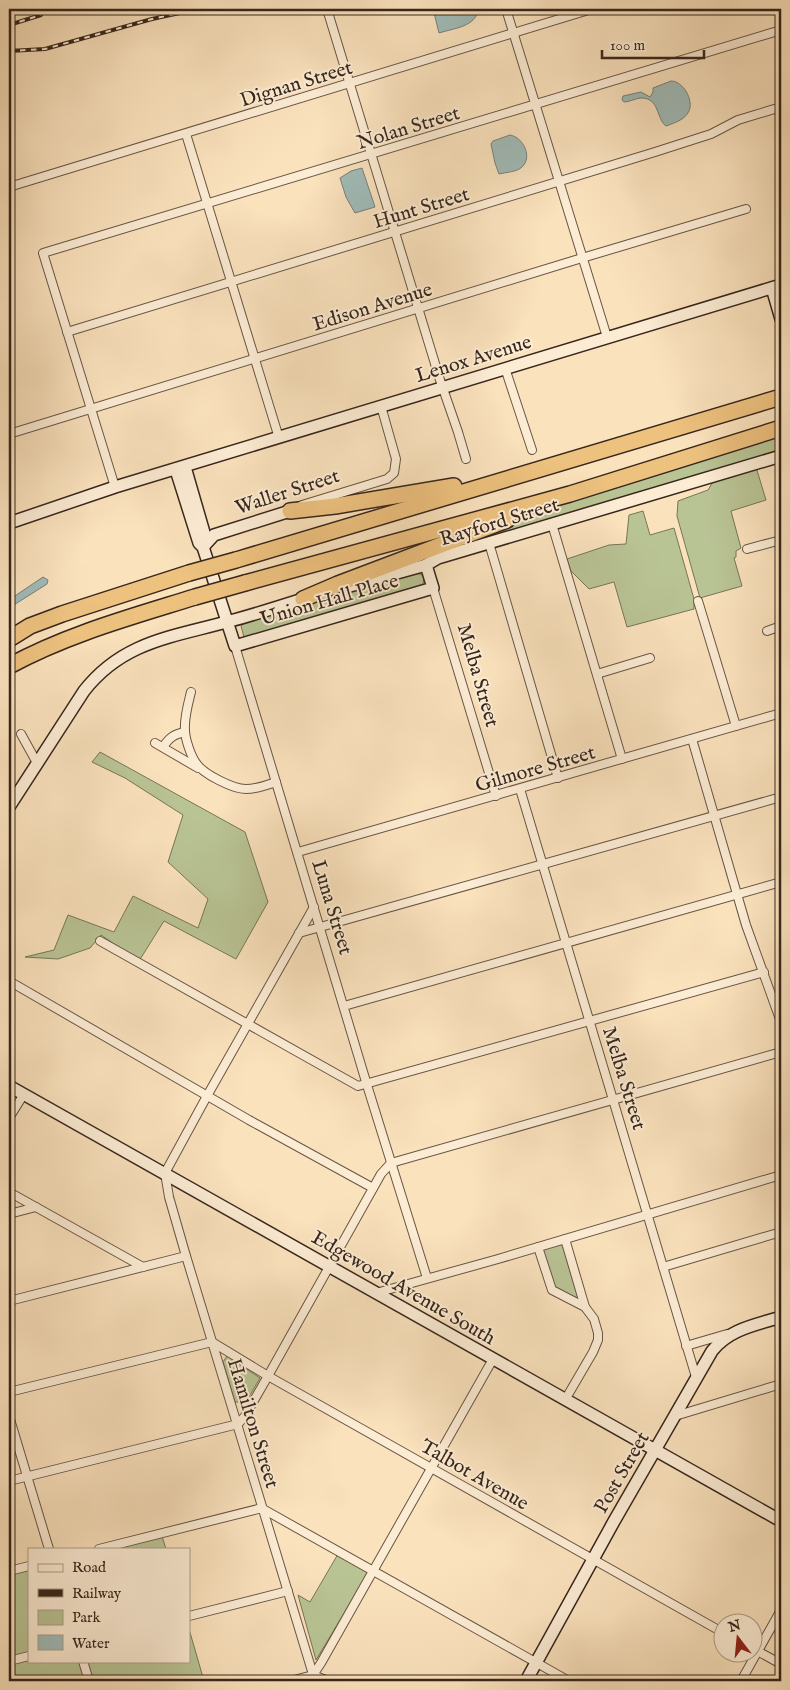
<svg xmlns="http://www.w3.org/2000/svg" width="790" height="1690" viewBox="0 0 790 1690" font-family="'IM FELL English',serif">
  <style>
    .green { fill: #b9c495; stroke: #787558 }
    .water { fill: #a0bcb9; stroke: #76807a }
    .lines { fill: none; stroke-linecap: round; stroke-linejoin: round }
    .street-casing { stroke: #685544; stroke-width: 10 }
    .secondary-casing { stroke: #37261c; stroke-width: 14 }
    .highway-casing { stroke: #37261c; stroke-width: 18 }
    .street { stroke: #fcecd4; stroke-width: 8 }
    .secondary { stroke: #fcecd4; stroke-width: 11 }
    .highway { stroke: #edc17e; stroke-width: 15 }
    .rail-casing { stroke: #37261c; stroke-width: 4 }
    .rail { stroke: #fcecd4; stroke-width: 2; stroke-dasharray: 5.5; stroke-linecap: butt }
    .highway-bridge-casing { stroke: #37261c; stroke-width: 18; stroke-linecap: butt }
    .highway-bridge { stroke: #edc17e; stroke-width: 15 }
    .labels { text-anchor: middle; stroke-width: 4; stroke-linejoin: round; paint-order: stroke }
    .street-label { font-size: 20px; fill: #37261c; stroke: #fcecd4 }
  </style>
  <rect width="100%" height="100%" fill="#fae2bd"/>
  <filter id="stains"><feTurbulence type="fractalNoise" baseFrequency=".004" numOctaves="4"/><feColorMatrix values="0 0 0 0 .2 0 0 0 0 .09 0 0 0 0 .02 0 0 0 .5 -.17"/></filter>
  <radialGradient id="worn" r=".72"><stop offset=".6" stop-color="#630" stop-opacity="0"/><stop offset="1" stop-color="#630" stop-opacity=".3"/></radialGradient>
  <g class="green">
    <polygon points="781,432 781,452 428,560 386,569 579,494"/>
    <polygon points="756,467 766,500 731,511 741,548 736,551 736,557 734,558 742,586 700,598 677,516 678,501 708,490 714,480"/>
    <polygon points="643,511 650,535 674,528 694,599 694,609 627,627 614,582 589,589 571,571 567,559 609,545 626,544 629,515"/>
    <polygon points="413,572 420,574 424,577 423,584 420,588 249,637 244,637 241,626 244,623"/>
    <polygon points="100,752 245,832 268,902 236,959 164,921 139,961 101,935 90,948 58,959 25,957 54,950 68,915 114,932 133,896 198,928 208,899 168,862 183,815 125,778 92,762"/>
    <polygon points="562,1243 579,1301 555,1289 543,1249"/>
    <polygon points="227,1356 260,1378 246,1402 235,1402 223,1362"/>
    <polygon points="161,1533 166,1549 99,1549"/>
    <polygon points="338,1554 366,1570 367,1575 316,1660 298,1595 310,1602"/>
    <polygon points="29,1566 29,1661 189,1661 189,1629 204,1681 9,1681 9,1571"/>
  </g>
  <g class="water">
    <path d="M433 9H479C475 27 455 28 439 33Z"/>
    <path d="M671 81C683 81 694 100 689 111 685 120 674 123 666 126 656 119 660 97 640 98 634 99 629 102 624 102L622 100 623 96 641 92 650 97 653 92V88Z"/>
    <path d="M510 135C523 137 533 157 522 167 517 172 507 172 499 174L495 163 491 144 493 141Z"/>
    <polygon points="362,168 375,207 355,213 346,197 340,178 351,171"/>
    <polygon points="43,577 48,580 47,584 9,608 9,600"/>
  </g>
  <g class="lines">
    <g class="street-casing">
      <g id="street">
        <polyline points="327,9 440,380 458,432 466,459"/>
        <polyline points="506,9 607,337"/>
        <polyline points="186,134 279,438"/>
        <polyline points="9,187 592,9"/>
        <polyline points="67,332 655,152 711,134 738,120 781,107"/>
        <polyline points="505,368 532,450"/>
        <polyline points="9,434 582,258 746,209"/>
        <polyline points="115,487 43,253 781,30"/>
        <polyline points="302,505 387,479 394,473 396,459 381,406"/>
        <polyline points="552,524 622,759"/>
        <polyline points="489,543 558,778"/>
        <polyline points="747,549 781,540"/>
        <polyline points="433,588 496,796"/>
        <polyline points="698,601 736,726"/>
        <polyline points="767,631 781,626"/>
        <polyline points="235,646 367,1085 427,1278"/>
        <polyline points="597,674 650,658"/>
        <path d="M191 692C188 704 184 718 185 730 185 739 191 756 196 763 203 774 233 789 246 789 257 789 267 785 276 782"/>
        <polyline points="21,734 37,763"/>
        <polyline points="692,739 746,925 781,1022"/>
        <polyline points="155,743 198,768"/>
        <path d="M163 747C169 738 174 734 185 732"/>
        <polyline points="520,789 696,1377"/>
        <polyline points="298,852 781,713"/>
        <polyline points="314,907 207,1096 165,1173 169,1197 186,1256 315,1681"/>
        <polyline points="299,933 781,797"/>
        <polyline points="100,941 358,1086 764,972"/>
        <polyline points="9,981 249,1120 373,1188"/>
        <polyline points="344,1006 781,882"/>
        <polyline points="9,1118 24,1094"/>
        <polyline points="9,1192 143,1267"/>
        <polyline points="9,1214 36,1207"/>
        <polyline points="565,1239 585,1307 594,1319 598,1333 598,1340 593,1352 565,1400"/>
        <polyline points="538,1247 552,1290 585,1307"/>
        <polyline points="663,1267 781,1232"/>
        <polyline points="376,1293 498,1259 781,1175"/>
        <polyline points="9,1301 186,1256"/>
        <polyline points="686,1346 727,1334"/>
        <polyline points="9,1392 212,1342 268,1376 722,1632"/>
        <polyline points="9,1416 49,1549"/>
        <polyline points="675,1416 781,1384"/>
        <polyline points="9,1481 238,1424 245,1416 268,1376 381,1174 391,1163 781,1052"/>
        <polyline points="99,1549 258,1509 263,1509 569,1681"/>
        <polyline points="9,1571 29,1566"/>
        <polyline points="189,1616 288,1591"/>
        <polyline points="752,1648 781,1664"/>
        <polyline points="9,1661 29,1656"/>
        <polyline points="83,1661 89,1681"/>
        <polyline points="313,1675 328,1681"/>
        <polyline points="290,1681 313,1675 321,1663 493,1359"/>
        <polyline points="741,1681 781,1610"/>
      </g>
    </g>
    <g class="secondary-casing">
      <g id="secondary">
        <polyline points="772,288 781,319"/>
        <polyline points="185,467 205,536 204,543"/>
        <polyline points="176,470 199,543 203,547 235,646 433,588 426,565"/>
        <polyline points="9,523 115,487 781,285"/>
        <polyline points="203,547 214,535 290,511"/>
        <polyline points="350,586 426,565 438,558 781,456"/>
        <path d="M9 807 84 691C123 641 173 637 230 621 257 614 283 605 310 597"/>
        <polyline points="9,1086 781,1521"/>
        <path d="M526 1681 613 1523 712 1351C729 1329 756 1325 781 1317"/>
      </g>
    </g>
    <g class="highway-casing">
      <g id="highway">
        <polyline points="290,511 335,506 454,486"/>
        <polyline points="236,560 781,397"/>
        <polyline points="245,583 570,494 781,428"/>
        <polyline points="303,599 338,584 507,520"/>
        <polyline points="9,639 30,626 62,614 189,573"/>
        <path d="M9 666C68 634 131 617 195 597"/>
      </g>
    </g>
    <use href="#street" class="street"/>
    <use href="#secondary" class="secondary"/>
    <use href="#highway" class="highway"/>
    <g class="rail-casing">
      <g id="rail">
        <polyline points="9,25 41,15"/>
        <polyline points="9,51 45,49 152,19 198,9"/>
      </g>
    </g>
    <use href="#rail" class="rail"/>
    <g class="highway-bridge-casing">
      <g id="highway-bridge">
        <polyline points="189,573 236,560"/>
        <polyline points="195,597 245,583"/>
      </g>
    </g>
    <use href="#highway-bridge" class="highway-bridge"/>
  </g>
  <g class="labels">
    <g class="street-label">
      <text transform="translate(296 83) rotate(-17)" y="7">Dignan Street</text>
      <text transform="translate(408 127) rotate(-17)" y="7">Nolan Street</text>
      <text transform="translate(421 207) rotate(-17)" y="7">Hunt Street</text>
      <text transform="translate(372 306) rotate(-17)" y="7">Edison Avenue</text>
      <text transform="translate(473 358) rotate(-17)" y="7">Lenox Avenue</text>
      <text transform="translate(287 491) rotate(-18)" y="7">Waller Street</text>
      <text transform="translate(499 521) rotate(-17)" y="7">Rayford Street</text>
      <text transform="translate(329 599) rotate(-16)" y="7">Union Hall Place</text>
      <text transform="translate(479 675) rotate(74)" y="7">Melba Street</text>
      <text transform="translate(535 768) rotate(-16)" y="7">Gilmore Street</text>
      <text transform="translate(333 907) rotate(73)" y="7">Luna Street</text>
      <text transform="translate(625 1078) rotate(73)" y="7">Melba Street</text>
      <text transform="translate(404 1287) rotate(30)" y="7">Edgewood Avenue South</text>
      <text transform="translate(254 1423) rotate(73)" y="7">Hamilton Street</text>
      <text transform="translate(621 1472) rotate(-60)" y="7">Post Street</text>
      <text transform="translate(475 1474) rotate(30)" y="7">Talbot Avenue</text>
    </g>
  </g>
  <rect width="790" height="1690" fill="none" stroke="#fae2bd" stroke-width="30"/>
  <rect x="10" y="10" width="770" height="1670" fill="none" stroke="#37261c" stroke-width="2.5"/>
  <rect x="15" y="15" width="760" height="1660" fill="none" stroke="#37261c"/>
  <rect x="28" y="1548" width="162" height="115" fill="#fcecd4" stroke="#ad9d8a"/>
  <rect x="38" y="1564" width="25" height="8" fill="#fcecd4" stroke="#ad9d8a"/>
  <text x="72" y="1572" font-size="15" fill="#37261c">Road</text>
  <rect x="38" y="1589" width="25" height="8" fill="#37261c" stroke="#ad9d8a"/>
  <text x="72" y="1598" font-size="15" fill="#37261c">Railway</text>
  <rect x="38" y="1610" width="25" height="15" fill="#b9c495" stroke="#ad9d8a"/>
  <text x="72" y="1622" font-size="15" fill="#37261c">Park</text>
  <rect x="38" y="1635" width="25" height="15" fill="#a0bcb9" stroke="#ad9d8a"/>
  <text x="72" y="1648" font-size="15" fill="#37261c">Water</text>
  <g transform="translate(738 1638) rotate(344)"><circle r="24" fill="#fcecd4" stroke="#ad9d8a"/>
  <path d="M0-4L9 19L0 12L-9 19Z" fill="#8f2418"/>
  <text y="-8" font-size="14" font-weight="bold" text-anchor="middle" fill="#37261c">N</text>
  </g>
  <path d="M602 50v8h102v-8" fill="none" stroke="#37261c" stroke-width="2.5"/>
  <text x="610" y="50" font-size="15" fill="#37261c" stroke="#fcecd4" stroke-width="4" paint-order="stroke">100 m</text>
  <rect width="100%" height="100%" filter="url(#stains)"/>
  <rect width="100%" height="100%" fill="url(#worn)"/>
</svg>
